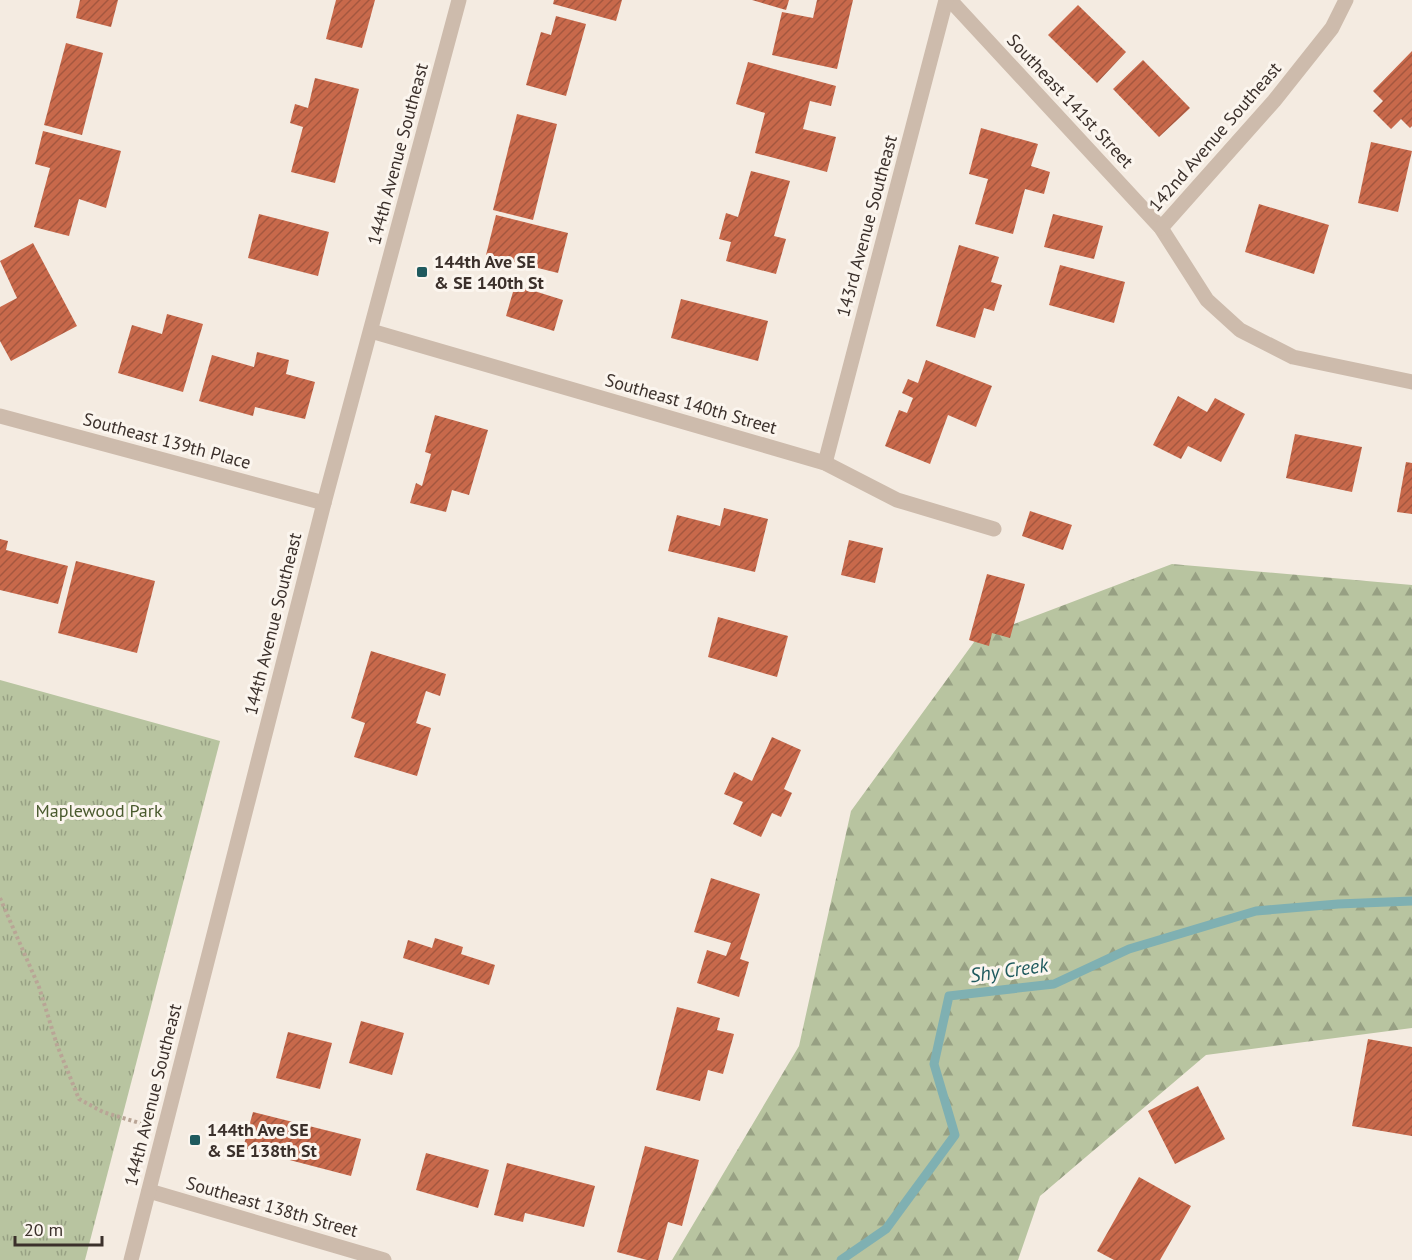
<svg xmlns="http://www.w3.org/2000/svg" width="1412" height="1260" viewBox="0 0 1412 1260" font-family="'PT Sans',sans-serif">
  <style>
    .grass { fill: url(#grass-tufts) }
    .forest { fill: url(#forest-firs) }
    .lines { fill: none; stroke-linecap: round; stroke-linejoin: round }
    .stream { stroke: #7fb0b2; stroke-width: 9 }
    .building { fill: url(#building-hatch) }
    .path { stroke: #b9a596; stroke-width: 4; stroke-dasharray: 3 3; stroke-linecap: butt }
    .minor { stroke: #cdbbac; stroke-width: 15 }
    .poi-dot { fill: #1f5a5e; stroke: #fbf5ee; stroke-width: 2 }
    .labels { text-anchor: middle; stroke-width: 6; stroke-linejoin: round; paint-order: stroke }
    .street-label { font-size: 18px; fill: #3b302b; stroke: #fbf5ee }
    .poi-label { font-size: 18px; font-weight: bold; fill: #3b302b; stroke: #fbf5ee; text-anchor: start }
    .park-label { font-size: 18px; fill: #4a5a2e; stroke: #fbf5ee }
    .water-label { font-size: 20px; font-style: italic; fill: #1f5a5e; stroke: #fbf5ee }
  </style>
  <defs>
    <pattern id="grass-tufts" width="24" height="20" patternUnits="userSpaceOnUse" patternTransform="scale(1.5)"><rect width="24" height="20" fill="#b8c4a0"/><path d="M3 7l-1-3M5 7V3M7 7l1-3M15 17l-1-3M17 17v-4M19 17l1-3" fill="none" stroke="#97a083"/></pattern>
    <pattern id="forest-firs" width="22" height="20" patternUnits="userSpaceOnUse" patternTransform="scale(1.5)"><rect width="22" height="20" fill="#b8c4a0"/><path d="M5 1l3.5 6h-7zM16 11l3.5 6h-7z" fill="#97a083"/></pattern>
    <pattern id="building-hatch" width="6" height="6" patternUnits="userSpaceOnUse" patternTransform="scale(1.5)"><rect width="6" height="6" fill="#c8694b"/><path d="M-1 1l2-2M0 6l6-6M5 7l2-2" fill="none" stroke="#a4573f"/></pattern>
  </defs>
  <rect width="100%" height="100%" fill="#f4ebe1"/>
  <polygon class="grass" points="0,680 220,741 85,1260 0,1260"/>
  <polygon class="forest" points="1172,564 1412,585 1412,1028 1206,1055 1040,1196 1018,1260 672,1260 799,1046 851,811 977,638"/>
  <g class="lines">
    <polyline class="stream" points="841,1260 886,1229 955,1135 934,1064 949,996 1054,984 1129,949 1256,911 1338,904 1412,901"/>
  </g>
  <g class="building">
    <polygon points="80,0 118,0 111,27 76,18"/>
    <polygon points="336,0 375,0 362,48 326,39"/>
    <polygon points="554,0 622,0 616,21 553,4"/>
    <polygon points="752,0 789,0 786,10"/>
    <polygon points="817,0 853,0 837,69 772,55 782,12 813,18"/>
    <polygon points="1078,5 1126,52 1097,83 1048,35"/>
    <polygon points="556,16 586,24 566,96 526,85 541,32 551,35"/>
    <polygon points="66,43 103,53 82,135 44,125"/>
    <polygon points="1412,51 1412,126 1410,128 1401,119 1391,129 1373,111 1383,101 1373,91"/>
    <polygon points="1143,60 1190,108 1159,137 1113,89"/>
    <polygon points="748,62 836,86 831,106 810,101 803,129 836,137 827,172 755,153 765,113 736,104"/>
    <polygon points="315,78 359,89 335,183 291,172 303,127 290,123 295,104 308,108"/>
    <polygon points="517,114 557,124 533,220 493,210"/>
    <polygon points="981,128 1038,144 1031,166 1050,172 1044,194 1025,189 1013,234 975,224 988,179 969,174"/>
    <polygon points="43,131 121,151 106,208 79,199 69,236 34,227 50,168 35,164"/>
    <polygon points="1371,142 1412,151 1398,212 1358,203"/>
    <polygon points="751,171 790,181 774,236 786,239 776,274 726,261 731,242 719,239 726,213 738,217"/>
    <polygon points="1259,204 1329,225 1314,274 1245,252"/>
    <polygon points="259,214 329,232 318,276 248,258"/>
    <polygon points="1053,214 1103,226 1094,259 1044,247"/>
    <polygon points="496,215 568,233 558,273 486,255"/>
    <polygon points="33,243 77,326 11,361 0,341 0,307 17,298 0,261"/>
    <polygon points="959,245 999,257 991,282 1002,285 994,311 984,308 975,338 936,326"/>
    <polygon points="1060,265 1125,282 1114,323 1049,305"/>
    <polygon points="515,285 563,300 554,331 506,316"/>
    <polygon points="681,299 768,321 758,361 671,338"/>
    <polygon points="167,314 203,324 183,392 118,373 132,325 162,334"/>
    <polygon points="257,352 289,360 286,374 315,382 305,419 255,407 253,416 199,401 212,355 254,367"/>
    <polygon points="926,360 992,386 976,427 948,415 930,464 885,446 899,410 907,413 913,398 902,393 908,379 918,383"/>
    <polygon points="1178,396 1207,412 1215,398 1245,414 1221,462 1188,446 1181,459 1153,445"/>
    <polygon points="435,415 488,430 469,495 452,490 446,512 410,503 416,483 422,486 431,454 425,452"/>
    <polygon points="1295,434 1362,447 1352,492 1286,478"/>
    <polygon points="1406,462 1412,463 1412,514 1397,512"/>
    <polygon points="724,508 768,519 755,572 668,551 677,515 720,526"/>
    <polygon points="1030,511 1072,525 1063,550 1022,536"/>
    <polygon points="0,539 8,541 6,550 68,566 58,604 0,590"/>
    <polygon points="849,540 883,548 875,583 841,575"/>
    <polygon points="76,561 155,581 137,653 58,633"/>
    <polygon points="987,574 1025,584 1010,638 992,633 989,646 969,640"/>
    <polygon points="718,617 788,636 777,677 708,657"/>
    <polygon points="371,651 446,674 440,696 426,691 416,723 431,728 417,776 354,757 365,723 351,718"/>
    <polygon points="772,737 801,750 784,789 792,793 781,817 772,813 761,837 733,824 743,802 724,794 734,772 752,781"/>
    <polygon points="711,878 760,894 740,959 749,962 739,997 697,983 707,950 726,956 731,943 694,932"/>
    <polygon points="435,938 463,947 461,954 495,965 489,985 403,958 408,940 432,948"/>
    <polygon points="677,1007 720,1018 717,1030 734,1034 723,1074 708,1070 700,1101 656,1090"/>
    <polygon points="361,1021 404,1033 392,1075 349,1063"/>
    <polygon points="288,1032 332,1043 320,1089 276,1078"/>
    <polygon points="1368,1039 1412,1047 1412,1136 1352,1126"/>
    <polygon points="1198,1086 1225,1139 1175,1164 1148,1111"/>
    <polygon points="253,1112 361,1139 351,1176 243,1148"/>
    <polygon points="645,1146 699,1160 682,1226 668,1222 658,1260 647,1260 617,1252"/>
    <polygon points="426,1153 489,1170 478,1208 416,1190"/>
    <polygon points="507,1163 595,1186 584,1227 525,1213 523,1222 494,1215"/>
    <polygon points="1139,1177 1191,1206 1160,1260 1114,1260 1097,1251"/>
  </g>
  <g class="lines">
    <polyline class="path" points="0,898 39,987 57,1045 79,1099 103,1112 143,1124"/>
    <g class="minor">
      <polyline points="950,0 1161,228 1207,300 1240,330 1293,357 1412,382"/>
      <polyline points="1161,228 1274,101 1332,28 1346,0"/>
      <polyline points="371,331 825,463 897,500 994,529"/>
      <polyline points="0,416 324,503"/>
      <polyline points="825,463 946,0"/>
      <polyline points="149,1191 384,1260"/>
      <polyline points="131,1260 324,503 459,0"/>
    </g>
  </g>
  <g class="poi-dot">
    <rect x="416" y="266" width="12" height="12" rx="3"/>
    <rect x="189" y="1134" width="12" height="12" rx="3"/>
  </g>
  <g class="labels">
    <g class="street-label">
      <text transform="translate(1070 101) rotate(47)" y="6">Southeast 141st Street</text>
      <text transform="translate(1215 137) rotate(-49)" y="6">142nd Avenue Southeast</text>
      <text transform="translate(398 154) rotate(-75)" y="6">144th Avenue Southeast</text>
      <text transform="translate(867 226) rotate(-75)" y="6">143rd Avenue Southeast</text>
      <text transform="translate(691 404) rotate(16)" y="6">Southeast 140th Street</text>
      <text transform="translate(167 441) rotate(15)" y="6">Southeast 139th Place</text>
      <text transform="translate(273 624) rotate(-76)" y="6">144th Avenue Southeast</text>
      <text transform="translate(153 1095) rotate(-76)" y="6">144th Avenue Southeast</text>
      <text transform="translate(272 1207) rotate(16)" y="6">Southeast 138th Street</text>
    </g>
    <g class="poi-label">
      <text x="434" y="268">144th Ave SE<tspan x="434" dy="21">&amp; SE 140th St</tspan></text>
      <text x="207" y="1136">144th Ave SE<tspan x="207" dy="21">&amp; SE 138th St</tspan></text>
    </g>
    <g class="park-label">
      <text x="99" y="817">Maplewood Park</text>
    </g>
    <g class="water-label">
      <text transform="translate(1009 970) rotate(-8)" y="7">Shy Creek</text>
    </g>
  </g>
  <path d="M15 1236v9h87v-9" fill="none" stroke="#3b302b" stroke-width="3"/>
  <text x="24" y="1236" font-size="18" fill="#3b302b" stroke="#fbf5ee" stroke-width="4.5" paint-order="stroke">20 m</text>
</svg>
